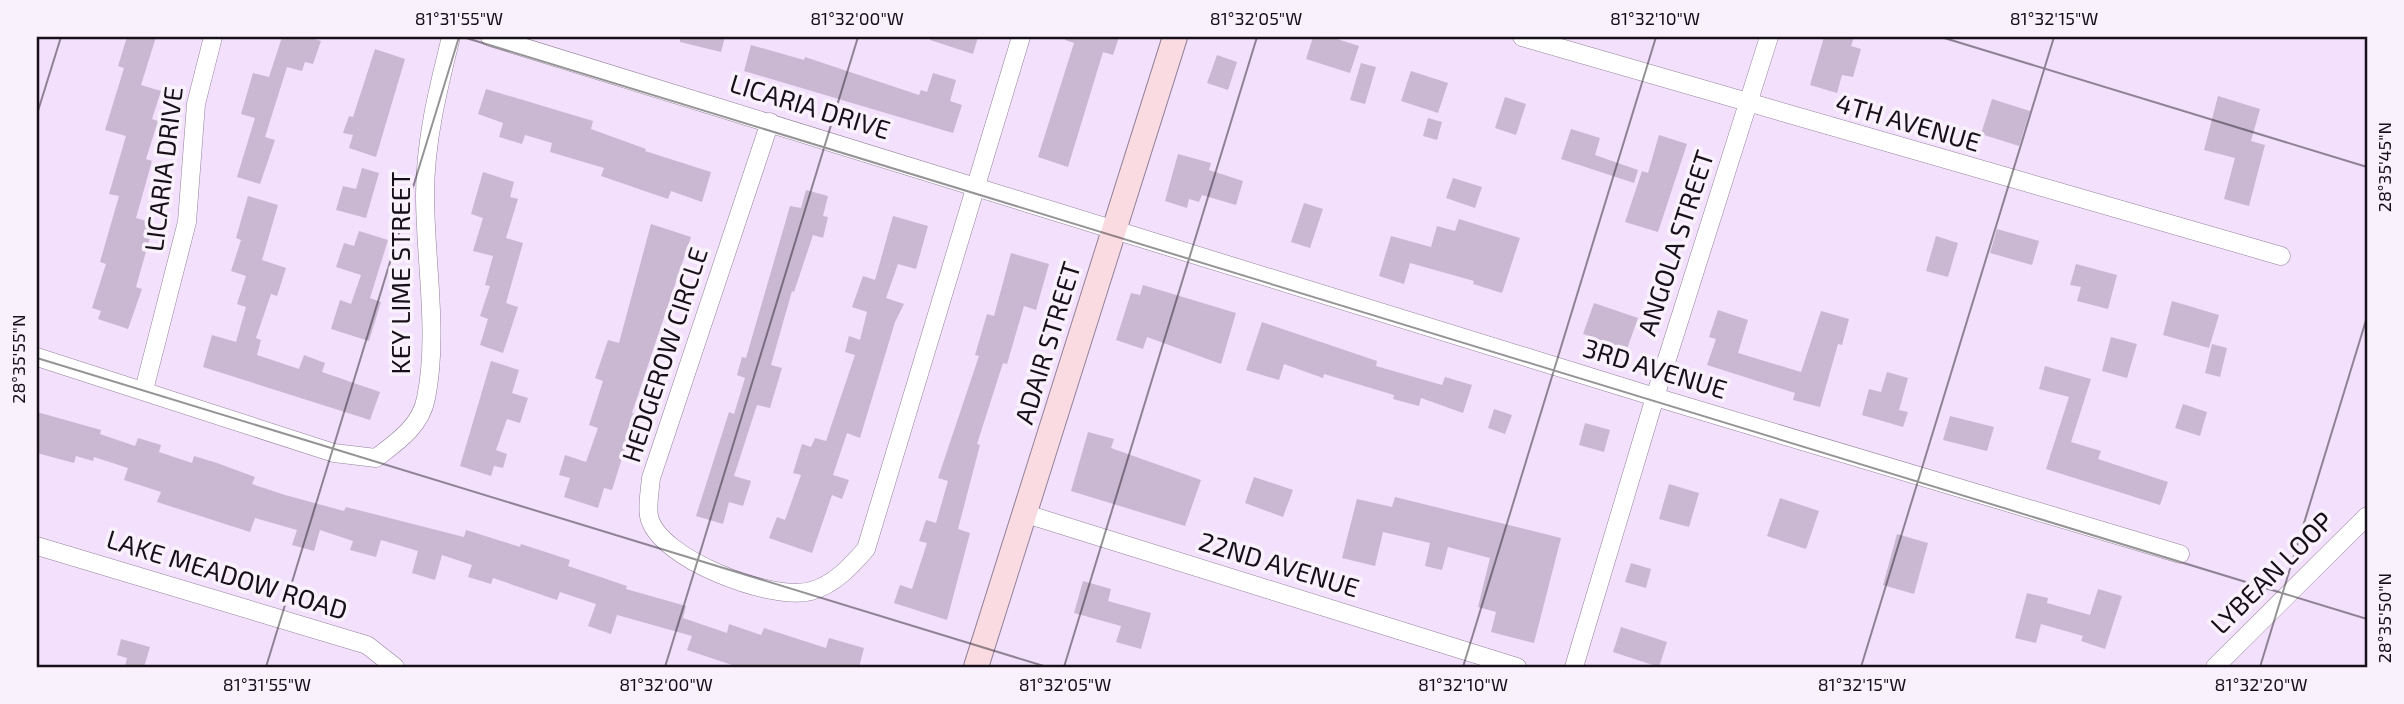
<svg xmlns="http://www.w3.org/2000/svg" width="2404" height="704" viewBox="0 0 2404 704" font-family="'Exo 2',sans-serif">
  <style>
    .building { fill: #cab8d2 }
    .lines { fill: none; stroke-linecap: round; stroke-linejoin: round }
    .street-casing { stroke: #92819a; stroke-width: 19 }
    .secondary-casing { stroke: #92819a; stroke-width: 26 }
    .street { stroke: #fff; stroke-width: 18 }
    .secondary { stroke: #fadbe1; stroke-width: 24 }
    .ticks { fill: none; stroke: #171019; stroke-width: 2; stroke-opacity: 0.45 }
    .labels { text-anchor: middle; stroke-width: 7; stroke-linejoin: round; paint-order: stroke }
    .street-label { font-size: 26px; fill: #171019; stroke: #f9f2fd }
    .neatline { fill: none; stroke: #171019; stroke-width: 2.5 }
    .ticks-label { font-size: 18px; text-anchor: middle; fill: #171019 }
  </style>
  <rect width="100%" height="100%" fill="#f3e0fc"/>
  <g class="building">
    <polygon points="127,37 156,37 141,85 161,91 152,119 158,121 146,159 152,161 136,218 154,223 136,287 142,289 128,329 98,319 101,311 92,308 106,264 100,262 119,196 109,194 126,136 105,130 124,68 118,66"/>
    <polygon points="282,37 308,37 321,41 313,64 305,62 302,71 287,67 265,137 275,140 260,184 237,177 255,118 241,114 253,73 269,77"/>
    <polygon points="680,37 725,37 721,52 680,42"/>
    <polygon points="930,37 978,37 973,54 930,40"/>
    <polygon points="1066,37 1119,37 1113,55 1103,52 1068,167 1038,157 1074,43 1065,40"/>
    <polygon points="1313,37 1331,37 1359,46 1350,73 1306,59"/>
    <polygon points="1824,37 1854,37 1851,46 1861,49 1853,77 1842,75 1837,93 1810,85"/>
    <polygon points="751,45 804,60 805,57 919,95 921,90 927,92 933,73 956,80 950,101 962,105 953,133 744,71"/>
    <polygon points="375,49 405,59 376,157 349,148 353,135 343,133 349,116 353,117"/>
    <polygon points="1217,55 1237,62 1228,90 1207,83"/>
    <polygon points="1361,63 1376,67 1365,104 1350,100"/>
    <polygon points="1411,71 1448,83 1438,113 1401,101"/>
    <polygon points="486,89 593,121 591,129 646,149 645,151 711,172 702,202 671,191 668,199 601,176 604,168 550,152 552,143 525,135 522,144 499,137 503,123 478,114"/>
    <polygon points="2218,96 2260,109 2251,141 2265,145 2249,206 2224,199 2235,158 2204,150"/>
    <polygon points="1505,97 1526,104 1516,135 1495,128"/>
    <polygon points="1992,99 2030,111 2019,146 1981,134"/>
    <polygon points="1428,118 1442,122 1437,140 1423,136"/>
    <polygon points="1571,129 1600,138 1595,155 1638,170 1634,183 1561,159"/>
    <polygon points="1659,135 1687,144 1658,232 1625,222 1642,171 1648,173"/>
    <polygon points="1178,154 1211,163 1209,170 1243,181 1236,205 1202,195 1199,202 1189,199 1187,208 1165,201"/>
    <polygon points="362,168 379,173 366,218 336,210 343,186 356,189"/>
    <polygon points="483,172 514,182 510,197 518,199 506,238 523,243 506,303 518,307 503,353 480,345 488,319 480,316 490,286 485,285 493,256 473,251 483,218 471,214"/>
    <polygon points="1453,178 1482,187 1475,208 1446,198"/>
    <polygon points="806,190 828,196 823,216 828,217 823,238 813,235 794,292 792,291 771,365 782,368 770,408 757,405 734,476 751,481 743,506 729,502 723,524 696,516 729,412 734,414 745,378 737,375 742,357 746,358 790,206 801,208"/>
    <polygon points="248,196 278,205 262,260 286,268 277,296 271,294 256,338 261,340 257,355 299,369 304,355 325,363 322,372 380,392 370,420 203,367 212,335 236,342 246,307 237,304 246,276 231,271 241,240 236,238"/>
    <polygon points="1304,203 1323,209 1310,248 1291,242"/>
    <polygon points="893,216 928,226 916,269 898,264 886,298 904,304 895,322 860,438 847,433 833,475 849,480 842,499 832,495 812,553 769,538 777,517 785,520 801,475 793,473 802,444 811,447 815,438 826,441 855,355 845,352 849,336 860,340 867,312 852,307 863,276 875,280"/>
    <polygon points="1459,219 1520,238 1502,293 1473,284 1474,281 1410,263 1404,284 1379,276 1391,236 1431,247 1437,226 1455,231"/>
    <polygon points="651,224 691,237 632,413 636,414 612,490 604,488 598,508 564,497 570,478 559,475 565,455 586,462 598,428 589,425 603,381 595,378 608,340 619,343"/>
    <polygon points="1997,229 2039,241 2032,265 1990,253"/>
    <polygon points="359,231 388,240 370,298 381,302 369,341 331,329 340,300 351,304 361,275 336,267 344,243 354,246"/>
    <polygon points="1936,236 1958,243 1948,277 1926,271"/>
    <polygon points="1011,253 1049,264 1036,310 1024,306 1007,364 1003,363 977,444 980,445 958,529 970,533 947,620 894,603 900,585 912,589 927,543 919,541 926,520 936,523 948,481 938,478 979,356 975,355 987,314 994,316"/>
    <polygon points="2076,264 2117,275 2108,309 2077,301 2081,287 2070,285"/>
    <polygon points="1143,285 1236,313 1221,364 1147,337 1143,349 1116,340 1131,293 1140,295"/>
    <polygon points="2172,301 2219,315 2209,348 2163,335"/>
    <polygon points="1594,303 1638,318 1627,349 1583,334"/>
    <polygon points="1718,310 1748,320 1738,353 1801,372 1821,311 1849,319 1842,345 1838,344 1820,407 1793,400 1795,393 1707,365 1716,339 1709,337"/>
    <polygon points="1262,322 1377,361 1376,366 1442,385 1445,377 1472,385 1463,413 1421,398 1419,406 1393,399 1394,395 1324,374 1323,378 1284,364 1279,380 1246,370"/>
    <polygon points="2111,337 2137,344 2127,378 2102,371"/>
    <polygon points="2212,344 2227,348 2220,377 2205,373"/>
    <polygon points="491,361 519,370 512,393 528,398 520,423 507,419 496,450 507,454 503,468 494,466 491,476 460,466"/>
    <polygon points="2045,366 2091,379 2071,442 2101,451 2098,459 2168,482 2160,505 2046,469 2069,397 2039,389"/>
    <polygon points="1887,372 1908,378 1899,410 1908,412 1903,427 1862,415 1869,389 1881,392"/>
    <polygon points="2183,404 2207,412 2200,436 2175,428"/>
    <polygon points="1494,409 1512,415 1505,434 1488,428"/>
    <polygon points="37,412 101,430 100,434 135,446 138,438 161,445 159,452 192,463 194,456 217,463 255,477 252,484 285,495 344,511 346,507 464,537 466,530 520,547 521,544 570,560 568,566 627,586 626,589 686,606 683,618 727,633 729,624 761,635 764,628 826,648 829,638 864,648 859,667 738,667 687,650 692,636 617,615 611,634 588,626 596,604 560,592 557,600 493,578 491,584 468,577 472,565 442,555 435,580 412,573 418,551 381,540 376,557 350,550 353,541 320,530 314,551 292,545 297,530 255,518 250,532 157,502 161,492 124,480 128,468 94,457 93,461 76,456 74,463 37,453"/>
    <polygon points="1950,416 1994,427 1987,451 1943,440"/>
    <polygon points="1585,423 1610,430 1604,452 1579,445"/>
    <polygon points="1088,432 1114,439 1111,448 1201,480 1185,526 1071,491"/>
    <polygon points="1254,477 1293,490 1283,517 1245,503"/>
    <polygon points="1669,484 1699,493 1689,527 1659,519"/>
    <polygon points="1395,497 1561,538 1534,643 1491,632 1496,612 1478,607 1490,558 1448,547 1442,570 1425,566 1430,543 1383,532 1375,566 1342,558 1357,499 1392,507"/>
    <polygon points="1780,498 1819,511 1806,549 1767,536"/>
    <polygon points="1897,534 1928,543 1914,594 1883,585"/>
    <polygon points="1631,563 1651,569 1646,588 1625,582"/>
    <polygon points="1083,581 1111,589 1108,601 1151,613 1141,649 1116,642 1121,626 1074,613"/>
    <polygon points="2098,589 2122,596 2105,649 2081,641 2083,636 2041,624 2036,643 2015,638 2027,593 2048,598 2047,603 2090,615"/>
    <polygon points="1621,627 1667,642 1659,667 1613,652"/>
    <polygon points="121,639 150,647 144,667 125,667 127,658 117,655"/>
  </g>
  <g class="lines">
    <g class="street-casing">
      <g id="street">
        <polyline points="490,37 1655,397 2180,554"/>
        <polyline points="1522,37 2281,256"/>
        <path d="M770 122 651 478C650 490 647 505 649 516 657 559 774 602 811 591 834 585 851 566 866 549L1021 37"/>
        <path d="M37 357 334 453 376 458C397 442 421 426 426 398 439 335 425 259 425 195 425 141 438 89 451 37"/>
        <polyline points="144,390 187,222 196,104 213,37"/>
        <polyline points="1026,514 1517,667"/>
        <polyline points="37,546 367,645 395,667"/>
        <polyline points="1574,667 1655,397 1769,37"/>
        <polyline points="2215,667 2367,516"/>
      </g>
    </g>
    <g class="secondary-casing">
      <polyline id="secondary" points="976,667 1175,37"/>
    </g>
    <use href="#street" class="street"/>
    <use href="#secondary" class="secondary"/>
  </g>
  <path class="ticks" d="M463 37 2367 619M1941 37 2367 167M37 114 61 37M37 358 1047 667M266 667 459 37M665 667 858 37M1064 667 1257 37M1463 667 1656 37M1861 667 2054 37M2260 667 2367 317"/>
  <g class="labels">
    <g class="street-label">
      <text transform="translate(810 107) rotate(17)" y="9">LICARIA DRIVE</text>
      <text transform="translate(1908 123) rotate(16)" y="9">4TH AVENUE</text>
      <text transform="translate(164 169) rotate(-83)" y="9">LICARIA DRIVE</text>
      <text transform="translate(1676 243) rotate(-72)" y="9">ANGOLA STREET</text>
      <text transform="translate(401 273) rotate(-90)" y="9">KEY LIME STREET</text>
      <text transform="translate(1048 343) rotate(-73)" y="9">ADAIR STREET</text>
      <text transform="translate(665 355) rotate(-72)" y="9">HEDGEROW CIRCLE</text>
      <text transform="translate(1655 369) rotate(17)" y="9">3RD AVENUE</text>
      <text transform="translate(1279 565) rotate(17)" y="9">22ND AVENUE</text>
      <text transform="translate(2272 573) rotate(-45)" y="9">LYBEAN LOOP</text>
      <text transform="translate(227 575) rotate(17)" y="9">LAKE MEADOW ROAD</text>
    </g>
  </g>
  <rect width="2404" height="704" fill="none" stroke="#f9f2fd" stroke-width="77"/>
  <rect x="38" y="38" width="2328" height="628" class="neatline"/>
  <g class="ticks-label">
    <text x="459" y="25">81°31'55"W</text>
    <text x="857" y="25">81°32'00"W</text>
    <text x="1256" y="25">81°32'05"W</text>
    <text x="1655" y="25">81°32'10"W</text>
    <text x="2054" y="25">81°32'15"W</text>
    <text transform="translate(2385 167) rotate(-90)" y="6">28°35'45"N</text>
    <text transform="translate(19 359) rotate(-90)" y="6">28°35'55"N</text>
    <text transform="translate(2385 618) rotate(-90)" y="6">28°35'50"N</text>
    <text x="267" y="691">81°31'55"W</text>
    <text x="666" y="691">81°32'00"W</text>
    <text x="1065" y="691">81°32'05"W</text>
    <text x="1463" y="691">81°32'10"W</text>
    <text x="1862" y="691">81°32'15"W</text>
    <text x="2261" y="691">81°32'20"W</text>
  </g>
</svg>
